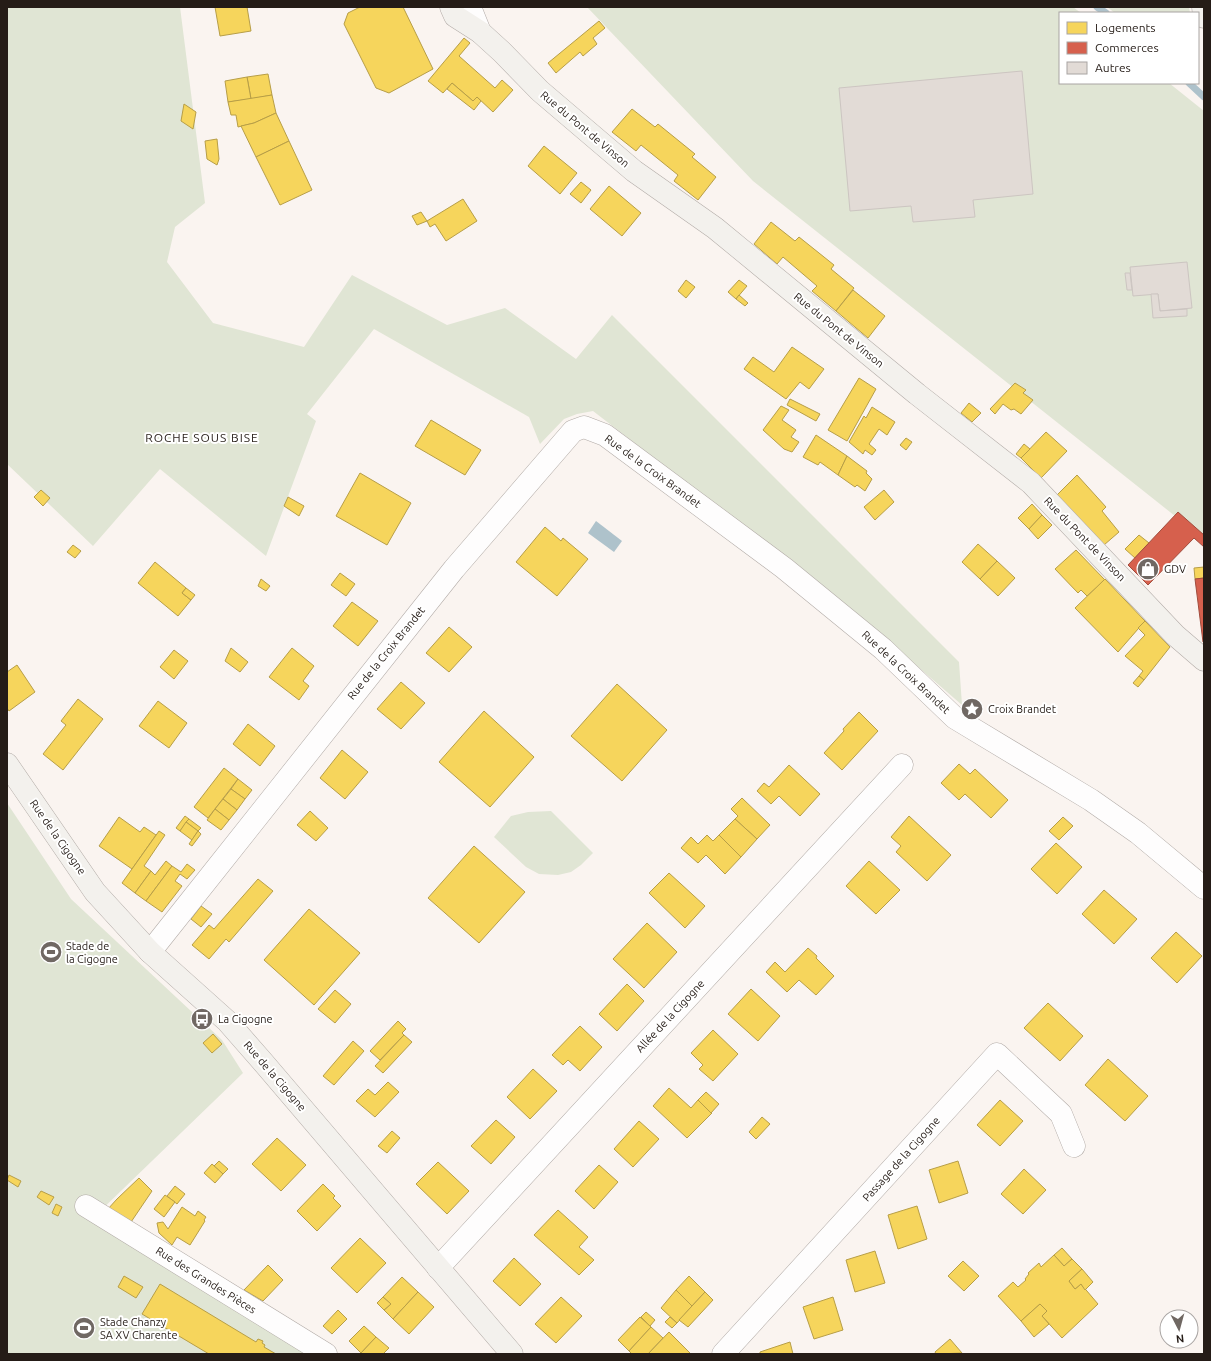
<svg xmlns="http://www.w3.org/2000/svg" width="1211" height="1361" viewBox="0 0 1211 1361" font-family="Ubuntu,sans-serif">
  <style>
    .green { fill: #e0e5d4 }
    .water { fill: #aec2cb }
    .homes { fill: #f6d55c; stroke: #b79e47 }
    .shops { fill: #d6604d; stroke: #a14c3d }
    .lines { fill: none; stroke-linecap: round; stroke-linejoin: round }
    .stream { stroke: #aec2cb; stroke-width: 7 }
    .building { fill: #e2dbd6; stroke: #ccc5c1 }
    .street-casing { stroke: #b2aba7; stroke-width: 23 }
    .secondary-casing { stroke: #b2aba7; stroke-width: 23 }
    .street { stroke: #fefdfd; stroke-width: 22 }
    .secondary { stroke: #f3f1ed; stroke-width: 22 }
    .labels { text-anchor: middle; stroke-width: 4; stroke-linejoin: round; paint-order: stroke }
    .street-label { font-size: 11px; fill: #251c17; stroke: #fff }
    .poi-label { font-size: 11px; fill: #251c17; stroke: #fff; text-anchor: start }
    .neighbourhood-label { font-size: 12px; letter-spacing: 1px; fill: #251c17; stroke: #fff }
  </style>
  <rect width="100%" height="100%" fill="#faf4f0"/>
  <g class="green">
    <polygon points="7,7 180,7 205,203 175,227 167,262 213,323 304,347 352,275 447,325 505,308 576,359 612,315 959,662 962,705 858,615 593,411 577,414 564,419 540,444 529,417 374,329 307,414 316,421 266,556 160,469 93,546 7,464"/>
    <polygon points="587,7 1073,7 1081,13 1060,13 1060,83 1169,83 1204,111 1204,539 753,181"/>
    <polygon points="1107,7 1189,7 1190,13 1115,13"/>
    <polygon points="7,803 71,899 222,1040 243,1073 93,1218 311,1354 7,1354"/>
    <polygon points="551,811 593,853 581,865 571,872 558,875 539,874 526,867 494,837 511,816 528,812"/>
  </g>
  <polygon class="water" points="596,521 622,541 614,552 588,533"/>
  <g class="homes">
    <polygon points="215,7 247,7 251,31 220,36"/>
    <polygon points="360,7 403,7 433,69 389,93 376,88 344,24 348,13"/>
    <polygon points="599,21 605,28 593,38 597,44 583,56 580,52 556,73 548,63"/>
    <polygon points="464,38 470,43 459,56 495,88 502,80 513,90 493,112 477,97 473,101 452,83 443,93 428,81"/>
    <polygon points="268,74 272,95 251,99 247,77"/>
    <polygon points="247,77 251,99 228,102 225,81"/>
    <polygon points="452,83 473,101 477,97 481,101 474,110 447,89"/>
    <polygon points="272,95 276,113 254,123 238,127 236,115 231,115 228,102"/>
    <polygon points="184,104 196,112 193,129 181,121"/>
    <polygon points="632,109 655,127 658,124 695,154 692,157 716,177 698,200 674,181 678,175 641,145 636,151 612,132"/>
    <polygon points="276,113 289,141 256,157 241,126 254,123"/>
    <polygon points="217,139 219,159 217,165 207,159 205,141"/>
    <polygon points="289,141 312,190 280,205 256,157"/>
    <polygon points="544,146 577,173 560,194 528,166"/>
    <polygon points="581,182 591,190 581,203 570,194"/>
    <polygon points="609,186 641,213 622,236 590,209"/>
    <polygon points="463,199 477,221 446,241 435,224 430,227 427,221"/>
    <polygon points="421,212 427,221 417,225 412,216"/>
    <polygon points="771,222 795,241 799,237 834,265 831,269 854,288 836,311 812,291 817,286 783,257 777,264 754,244"/>
    <polygon points="686,280 695,287 686,298 678,291"/>
    <polygon points="739,280 747,286 736,299 728,292"/>
    <polygon points="853,290 885,316 868,338 836,311"/>
    <polygon points="739,295 748,303 745,306 736,299"/>
    <polygon points="792,347 824,369 809,389 800,382 786,399 744,369 753,357 774,372"/>
    <polygon points="859,378 876,389 847,441 828,430"/>
    <polygon points="1015,383 1026,390 1023,393 1033,400 1021,414 1014,409 1011,410 1003,404 995,414 990,409"/>
    <polygon points="790,399 820,414 816,421 787,405"/>
    <polygon points="969,403 981,413 972,422 961,413"/>
    <polygon points="781,406 789,410 782,420 796,430 791,437 799,442 792,452 784,449 763,430"/>
    <polygon points="872,407 895,422 887,435 879,429 869,444 876,450 872,455 865,450 863,454 849,442 864,416 866,418"/>
    <polygon points="431,420 481,450 465,475 415,446"/>
    <polygon points="1046,432 1067,451 1041,478 1021,458"/>
    <polygon points="816,435 847,456 838,475 820,462 818,465 803,457"/>
    <polygon points="906,438 912,442 906,450 900,445"/>
    <polygon points="1024,444 1030,449 1021,458 1016,454"/>
    <polygon points="847,456 867,471 866,473 872,479 865,491 857,485 855,487 838,475"/>
    <polygon points="360,473 411,503 387,545 336,516"/>
    <polygon points="1077,475 1106,507 1102,511 1119,532 1104,545 1057,495"/>
    <polygon points="41,490 50,498 43,506 34,497"/>
    <polygon points="884,490 894,502 875,520 864,507"/>
    <polygon points="288,497 304,506 299,516 284,506"/>
    <polygon points="1032,504 1042,515 1029,529 1018,518"/>
    <polygon points="1042,515 1052,525 1038,539 1029,529"/>
    <polygon points="545,527 561,541 563,538 588,559 557,596 516,562"/>
    <polygon points="1139,535 1149,543 1135,558 1125,549"/>
    <polygon points="978,544 997,561 980,579 962,562"/>
    <polygon points="73,545 81,551 75,558 67,552"/>
    <polygon points="1076,550 1105,580 1087,596 1081,590 1078,593 1055,569"/>
    <polygon points="997,561 1015,578 998,596 980,579"/>
    <polygon points="155,562 186,588 182,593 191,600 178,616 138,583"/>
    <polygon points="1204,567 1204,578 1195,579 1194,568"/>
    <polygon points="340,573 355,584 346,596 331,585"/>
    <polygon points="261,579 270,586 266,591 258,586"/>
    <polygon points="1105,579 1145,621 1118,652 1075,608"/>
    <polygon points="186,588 195,595 191,600 182,593"/>
    <polygon points="352,602 378,621 358,646 333,626"/>
    <polygon points="1145,621 1170,647 1144,680 1139,676 1143,671 1125,656 1145,635 1138,628"/>
    <polygon points="449,627 472,647 449,672 426,653"/>
    <polygon points="231,648 248,662 240,672 225,661"/>
    <polygon points="292,648 314,666 303,681 309,686 299,700 269,677"/>
    <polygon points="174,650 188,661 174,679 160,667"/>
    <polygon points="17,665 35,692 9,711 7,708 7,672"/>
    <polygon points="1139,676 1144,680 1138,687 1133,683"/>
    <polygon points="401,682 425,703 401,729 377,709"/>
    <polygon points="617,684 667,730 622,781 571,736"/>
    <polygon points="78,699 103,719 63,770 43,754 66,725 61,721"/>
    <polygon points="158,701 187,723 169,748 139,726"/>
    <polygon points="484,711 534,757 490,807 439,762"/>
    <polygon points="859,712 878,731 842,770 824,753 844,731 843,729"/>
    <polygon points="248,724 275,746 260,766 233,744"/>
    <polygon points="342,750 368,772 345,799 320,778"/>
    <polygon points="959,764 970,774 975,769 1008,800 991,818 965,794 959,800 941,783"/>
    <polygon points="789,765 820,794 800,816 779,796 771,804 757,791 764,783 769,787"/>
    <polygon points="224,768 238,779 208,818 194,807"/>
    <polygon points="238,779 252,790 245,799 231,789"/>
    <polygon points="231,789 245,799 237,810 223,799"/>
    <polygon points="742,798 770,825 757,839 735,819 738,816 731,809"/>
    <polygon points="223,799 237,810 229,820 215,809"/>
    <polygon points="215,809 229,820 221,830 207,820"/>
    <polygon points="310,811 328,828 316,841 297,825"/>
    <polygon points="185,816 189,819 180,831 176,828"/>
    <polygon points="909,816 951,855 927,881 896,852 901,846 891,837"/>
    <polygon points="119,817 140,832 144,827 156,835 132,869 99,846"/>
    <polygon points="1063,817 1073,826 1059,840 1049,831"/>
    <polygon points="189,819 201,828 198,831 186,822"/>
    <polygon points="735,819 757,839 741,857 719,835"/>
    <polygon points="186,822 198,831 192,840 180,831"/>
    <polygon points="159,831 165,835 144,866 151,871 135,893 122,883"/>
    <polygon points="198,831 201,834 192,846 189,844"/>
    <polygon points="707,835 713,841 719,835 741,857 725,874 706,855 698,863 681,848 691,837 698,844"/>
    <polygon points="1056,843 1082,867 1057,894 1031,869"/>
    <polygon points="474,846 525,892 479,943 428,898"/>
    <polygon points="166,861 172,866 146,901 135,893 151,871 155,875"/>
    <polygon points="869,861 900,890 876,914 846,886"/>
    <polygon points="187,864 195,870 187,879 180,874 175,881 182,886 162,912 146,901 172,866 181,872"/>
    <polygon points="669,873 705,906 685,928 649,893"/>
    <polygon points="258,879 273,891 229,942 226,939 209,959 192,945 209,925 214,929"/>
    <polygon points="1104,890 1137,919 1114,944 1082,914"/>
    <polygon points="201,906 212,914 201,927 191,919"/>
    <polygon points="309,909 360,953 314,1005 264,960"/>
    <polygon points="647,923 677,952 644,988 613,959"/>
    <polygon points="1176,932 1202,956 1177,983 1151,958"/>
    <polygon points="808,948 817,956 816,958 834,976 816,995 799,980 787,992 766,972 775,962 785,972"/>
    <polygon points="627,984 644,1001 617,1031 599,1014"/>
    <polygon points="751,989 780,1016 758,1041 728,1014"/>
    <polygon points="335,990 351,1004 335,1023 318,1009"/>
    <polygon points="1048,1003 1083,1036 1060,1061 1024,1028"/>
    <polygon points="398,1021 406,1029 402,1033 404,1035 380,1060 370,1051"/>
    <polygon points="580,1026 602,1047 580,1071 568,1060 563,1065 552,1055"/>
    <polygon points="713,1030 738,1054 713,1081 699,1069 703,1065 691,1053"/>
    <polygon points="213,1034 222,1044 212,1053 203,1043"/>
    <polygon points="404,1035 412,1042 383,1073 375,1066"/>
    <polygon points="353,1041 364,1051 334,1085 323,1076"/>
    <polygon points="1108,1059 1148,1096 1125,1121 1085,1085"/>
    <polygon points="533,1069 557,1091 530,1119 507,1097"/>
    <polygon points="388,1082 399,1092 375,1117 356,1101 368,1089 375,1095"/>
    <polygon points="669,1088 691,1108 698,1100 712,1113 687,1138 653,1106"/>
    <polygon points="706,1092 719,1104 711,1113 698,1100"/>
    <polygon points="1000,1100 1023,1121 1000,1146 977,1125"/>
    <polygon points="762,1117 770,1124 756,1139 749,1132"/>
    <polygon points="496,1120 515,1137 491,1164 471,1146"/>
    <polygon points="639,1121 659,1139 633,1167 614,1149"/>
    <polygon points="392,1131 400,1138 387,1153 378,1146"/>
    <polygon points="277,1138 306,1165 281,1191 252,1164"/>
    <polygon points="219,1161 228,1169 223,1174 214,1166"/>
    <polygon points="958,1161 968,1193 939,1203 929,1170"/>
    <polygon points="438,1162 469,1191 447,1214 416,1184"/>
    <polygon points="212,1164 223,1174 215,1183 204,1173"/>
    <polygon points="599,1165 618,1182 594,1209 575,1191"/>
    <polygon points="1024,1169 1046,1190 1023,1214 1001,1194"/>
    <polygon points="9,1175 21,1181 18,1187 7,1180"/>
    <polygon points="139,1178 152,1191 129,1225 107,1210 117,1199"/>
    <polygon points="323,1184 335,1196 333,1198 341,1206 317,1231 297,1211"/>
    <polygon points="175,1186 185,1194 177,1204 167,1196"/>
    <polygon points="41,1191 54,1197 49,1205 37,1197"/>
    <polygon points="165,1195 175,1202 164,1217 154,1209"/>
    <polygon points="56,1204 62,1207 58,1216 52,1213"/>
    <polygon points="917,1206 927,1239 898,1249 888,1215"/>
    <polygon points="182,1207 195,1216 198,1211 206,1217 204,1220 205,1221 190,1245 177,1237 172,1245 159,1233 157,1223 163,1222 168,1229"/>
    <polygon points="558,1210 588,1237 579,1247 594,1260 579,1275 534,1235"/>
    <polygon points="360,1238 386,1263 357,1293 331,1268"/>
    <polygon points="1062,1248 1072,1259 1064,1266 1054,1255"/>
    <polygon points="875,1251 885,1283 855,1292 846,1260"/>
    <polygon points="1054,1255 1064,1266 1072,1259 1082,1269 1069,1281 1075,1289 1081,1284 1098,1304 1062,1338 1042,1316 1047,1311 1040,1304 1021,1321 998,1296 1013,1282 1018,1287 1026,1280 1025,1279 1029,1274 1028,1273 1039,1263 1041,1267"/>
    <polygon points="514,1258 541,1284 520,1306 493,1281"/>
    <polygon points="963,1261 979,1276 964,1291 948,1276"/>
    <polygon points="268,1265 283,1280 263,1301 244,1290"/>
    <polygon points="1082,1269 1093,1282 1085,1290 1081,1284 1075,1289 1069,1281"/>
    <polygon points="124,1276 143,1287 136,1298 118,1287"/>
    <polygon points="689,1276 705,1292 692,1306 676,1290"/>
    <polygon points="402,1277 418,1292 393,1319 384,1310 391,1304 383,1297"/>
    <polygon points="160,1284 256,1342 258,1339 263,1341 262,1343 265,1345 264,1347 276,1354 209,1354 142,1314"/>
    <polygon points="676,1290 692,1306 677,1323 661,1308"/>
    <polygon points="418,1292 434,1307 409,1334 393,1319"/>
    <polygon points="705,1292 713,1300 688,1327 679,1320"/>
    <polygon points="383,1297 391,1304 384,1310 377,1303"/>
    <polygon points="561,1297 582,1316 556,1343 535,1324"/>
    <polygon points="833,1297 843,1330 814,1339 803,1307"/>
    <polygon points="1040,1304 1047,1311 1042,1316 1049,1324 1034,1337 1021,1321"/>
    <polygon points="338,1310 347,1319 332,1334 323,1326"/>
    <polygon points="646,1312 655,1320 650,1326 641,1317"/>
    <polygon points="640,1317 651,1327 629,1351 618,1340"/>
    <polygon points="670,1317 677,1323 672,1328 665,1322"/>
    <polygon points="364,1326 376,1337 361,1353 349,1341"/>
    <polygon points="651,1327 663,1338 648,1354 632,1354 629,1351"/>
    <polygon points="669,1332 691,1354 648,1354"/>
    <polygon points="376,1337 389,1348 383,1354 362,1354 361,1353"/>
    <polygon points="950,1339 962,1353 936,1354 935,1352"/>
    <polygon points="790,1342 793,1354 760,1354 760,1352"/>
  </g>
  <g class="shops">
    <polygon points="1178,512 1204,535 1204,547 1194,538 1148,585 1128,565"/>
    <polygon points="1204,578 1204,642 1203,642 1195,579"/>
  </g>
  <g class="lines">
    <g class="stream">
      <polyline points="1097,7 1106,13"/>
      <polyline points="1189,83 1204,97"/>
    </g>
  </g>
  <g class="building">
    <polygon points="1022,71 1033,194 973,200 975,217 913,222 911,206 850,211 839,88"/>
    <polygon points="1187,262 1192,308 1160,311 1158,294 1133,296 1130,267"/>
    <polygon points="1125,273 1130,273 1132,290 1127,290"/>
    <polygon points="1151,294 1158,294 1160,311 1187,309 1187,316 1153,318"/>
  </g>
  <g class="lines">
    <g class="street-casing">
      <g id="street">
        <polyline points="470,7 480,32"/>
        <polyline points="150,952 454,569 573,431 584,427 605,435 784,568 883,649 955,718 1091,800 1138,833 1204,888"/>
        <polyline points="86,1206 326,1354"/>
        <polyline points="438,1268 902,765"/>
        <polyline points="723,1354 997,1054 1061,1114 1074,1146"/>
      </g>
    </g>
    <g class="secondary-casing">
      <g id="secondary">
        <polyline points="451,7 455,16 480,32 502,52 540,91 634,171 715,228 917,394 1031,483 1175,635 1204,660"/>
        <polyline points="1203,7 1204,17"/>
        <polyline points="7,764 95,892 150,952 227,1021 262,1061 512,1354"/>
      </g>
    </g>
    <use href="#street" class="street"/>
    <use href="#secondary" class="secondary"/>
  </g>
  <defs>
    <g id="shop-disc" transform="scale(1.15)"><circle r="9.5" fill="#706863" stroke="#fff"/><path d="M-5-2.5h2.3a2.7 3.5 0 0 1 5.4 0H5L5.5 6h-11ZM-1.5-2.5h3a1.5 2.3 0 0 0-3 0Z" fill="#fff"/></g>
    <g id="sight-disc" transform="scale(1.15)"><circle r="9.5" fill="#706863" stroke="#fff"/><path d="M0-6L1.8-2.2L6-1.7L2.9 1.2L3.7 5.4L0 3.3L-3.7 5.4L-2.9 1.2L-6-1.7L-1.8-2.2Z" fill="#fff"/></g>
    <g id="stadium-disc" transform="scale(1.15)"><circle r="9.5" fill="#706863" stroke="#fff"/><path d="M0-5a6.5 5 0 1 0 0 10a6.5 5 0 1 0 0-10ZM-3.5-1.8h7v3.6h-7Z" fill="#fff"/></g>
    <g id="bus-disc" transform="scale(1.15)"><circle r="9.5" fill="#706863" stroke="#fff"/><path d="M-5-6H5V4H4V6H2V4H-2V6H-4V4H-5ZM-3.5-4V0h7V-4ZM-3.5 1.2v1.5H-2V1.2ZM2 1.2v1.5H3.5V1.2Z" fill="#fff"/></g>
  </defs>
  <g fill-rule="evenodd">
    <use href="#shop-disc" x="1148" y="569"/>
    <use href="#sight-disc" x="972" y="709"/>
    <use href="#stadium-disc" x="51" y="952"/>
    <use href="#bus-disc" x="202" y="1019"/>
    <use href="#stadium-disc" x="84" y="1328"/>
  </g>
  <g class="labels">
    <g class="street-label">
      <text transform="translate(585 129) rotate(40)" y="4">Rue du Pont de Vinson</text>
      <text transform="translate(839 330) rotate(39)" y="4">Rue du Pont de Vinson</text>
      <text transform="translate(653 471) rotate(36)" y="4">Rue de la Croix Brandet</text>
      <text transform="translate(1085 539) rotate(46)" y="4">Rue du Pont de Vinson</text>
      <text transform="translate(386 653) rotate(-51)" y="4">Rue de la Croix Brandet</text>
      <text transform="translate(906 672) rotate(43)" y="4">Rue de la Croix Brandet</text>
      <text transform="translate(58 837) rotate(55)" y="4">Rue de la Cigogne</text>
      <text transform="translate(670 1016) rotate(-47)" y="4">Allée de la Cigogne</text>
      <text transform="translate(275 1076) rotate(49)" y="4">Rue de la Cigogne</text>
      <text transform="translate(901 1159) rotate(-48)" y="4">Passage de la Cigogne</text>
      <text transform="translate(206 1280) rotate(32)" y="4">Rue des Grandes Pièces</text>
    </g>
    <g class="poi-label">
      <text x="1164" y="573">GDV</text>
      <text x="988" y="713">Croix Brandet</text>
      <text x="66" y="950">Stade de<tspan x="66" dy="13">la Cigogne</tspan></text>
      <text x="218" y="1023">La Cigogne</text>
      <text x="100" y="1326">Stade Chanzy<tspan x="100" dy="13">SA XV Charente</tspan></text>
    </g>
    <g class="neighbourhood-label">
      <text x="202" y="442">ROCHE SOUS BISE</text>
    </g>
  </g>
  <rect width="1211" height="1361" fill="none" stroke="#251c17" stroke-width="16"/>
  <rect x="1059" y="12" width="140" height="72" fill="#ffffff" stroke="#a8a4a2"/>
  <rect x="1067" y="22" width="20" height="12" fill="#f6d55c" stroke="#a8a4a2"/>
  <text x="1095" y="32" font-size="12" fill="#251c17">Logements</text>
  <rect x="1067" y="42" width="20" height="12" fill="#d6604d" stroke="#a8a4a2"/>
  <text x="1095" y="52" font-size="12" fill="#251c17">Commerces</text>
  <rect x="1067" y="62" width="20" height="12" fill="#e2dbd6" stroke="#a8a4a2"/>
  <text x="1095" y="72" font-size="12" fill="#251c17">Autres</text>
  <g transform="translate(1179 1329) rotate(174)"><circle r="19" fill="#ffffff" stroke="#a8a4a2"/>
  <path d="M0-3L7 15L0 10L-7 15Z" fill="#706863"/>
  <text y="-6" font-size="11" font-weight="bold" text-anchor="middle" fill="#251c17">N</text>
  </g>
</svg>
